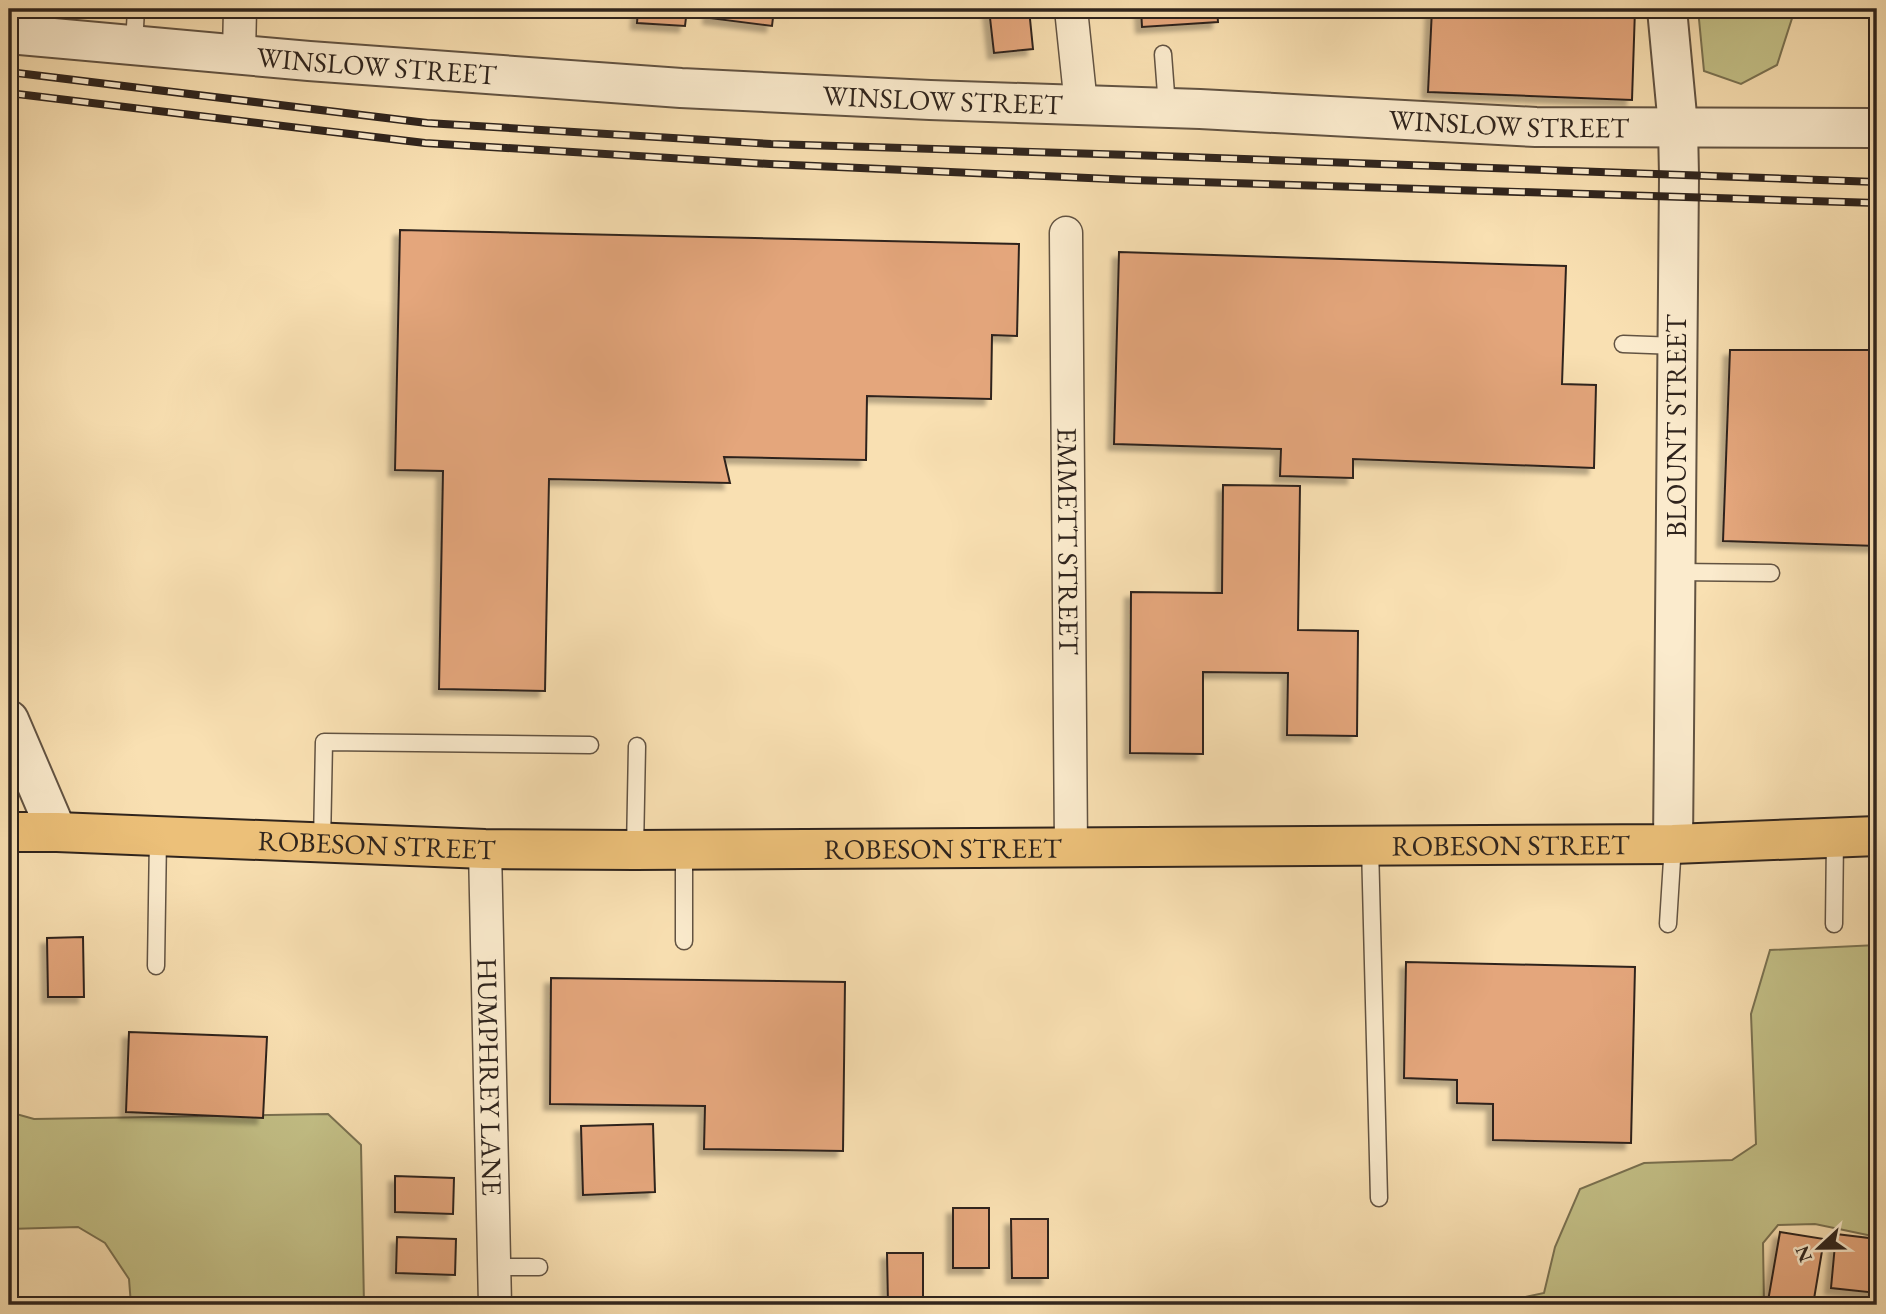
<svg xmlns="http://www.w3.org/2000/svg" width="1886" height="1314" viewBox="0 0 1886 1314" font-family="'EB Garamond',serif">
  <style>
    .green { fill: #c4c188; stroke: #7a7252; stroke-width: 2 }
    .building { fill: #e4a67c; stroke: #2f241d; stroke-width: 2; filter: url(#shadow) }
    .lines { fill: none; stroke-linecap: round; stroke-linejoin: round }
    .service-casing { stroke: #625342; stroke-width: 19 }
    .minor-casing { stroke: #625342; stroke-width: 35 }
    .tertiary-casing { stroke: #625342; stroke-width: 42 }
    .primary-casing { stroke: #2f241d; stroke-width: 42 }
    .service { stroke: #fbebcd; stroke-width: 16 }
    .minor { stroke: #fbebcd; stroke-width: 32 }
    .tertiary { stroke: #fbebcd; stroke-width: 38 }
    .primary { stroke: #ecc079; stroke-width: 38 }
    .rail-casing { stroke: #2f241d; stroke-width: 8 }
    .rail { stroke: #fbebcd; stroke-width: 5; stroke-dasharray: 16; stroke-linecap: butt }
    .labels { text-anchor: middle; stroke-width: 5; stroke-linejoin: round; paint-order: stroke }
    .street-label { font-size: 28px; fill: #2f241d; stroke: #fbebcd }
  </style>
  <defs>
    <filter id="shadow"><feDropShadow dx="-6" dy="6" stdDeviation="2" flood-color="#0004"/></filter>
  </defs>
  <rect width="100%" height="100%" fill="#f9e0b2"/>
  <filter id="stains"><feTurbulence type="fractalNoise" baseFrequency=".00286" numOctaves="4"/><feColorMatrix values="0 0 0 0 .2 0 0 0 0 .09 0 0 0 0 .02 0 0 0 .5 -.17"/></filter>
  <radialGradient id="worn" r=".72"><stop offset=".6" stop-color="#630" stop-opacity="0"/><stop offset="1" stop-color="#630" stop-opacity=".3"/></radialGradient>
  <g class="green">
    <polygon points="1698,9 1795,9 1777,65 1741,84 1704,71"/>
    <polygon points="1877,945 1877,1237 1815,1224 1778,1225 1763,1243 1764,1305 1247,1305 1310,1298 1497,1303 1544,1293 1555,1247 1580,1189 1644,1163 1732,1160 1756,1144 1751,1014 1770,950"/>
    <polygon points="9,1112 34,1119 328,1114 361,1145 364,1305 131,1305 129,1279 105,1243 78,1227 9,1229"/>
  </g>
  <g class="building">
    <polygon points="638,9 687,9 685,26 637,23"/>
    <polygon points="710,9 774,9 772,26 709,18"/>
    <polygon points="989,9 1029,9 1033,49 994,53"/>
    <polygon points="1141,9 1217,9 1218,22 1142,27"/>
    <polygon points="1432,9 1635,9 1632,100 1428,92"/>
    <polygon points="400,230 1019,244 1017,336 992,335 991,399 867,396 866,460 724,457 730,483 549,479 545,691 439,689 443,471 395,470"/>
    <polygon points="1119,252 1566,266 1562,384 1596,385 1594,468 1353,459 1353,478 1280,476 1281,449 1114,444"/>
    <polygon points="1730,350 1877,350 1877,546 1723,541"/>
    <polygon points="1223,485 1300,486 1298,630 1358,631 1357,736 1287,735 1288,673 1203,672 1203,754 1130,753 1131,592 1222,593"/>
    <polygon points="83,937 84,997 48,997 47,938"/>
    <polygon points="1406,962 1635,967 1631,1143 1493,1140 1493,1104 1457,1103 1457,1080 1404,1078"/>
    <polygon points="551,978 845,982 843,1151 704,1149 705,1106 550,1104"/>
    <polygon points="129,1032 267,1037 263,1118 126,1112"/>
    <polygon points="653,1124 655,1192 583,1195 581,1126"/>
    <polygon points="395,1176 454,1178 453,1214 395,1212"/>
    <rect x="953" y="1208" width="36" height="60"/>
    <polygon points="1011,1219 1048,1219 1048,1278 1012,1278"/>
    <polygon points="1780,1232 1824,1239 1813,1305 1793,1305 1768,1301"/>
    <polygon points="1836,1234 1877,1239 1877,1293 1831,1288"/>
    <polygon points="397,1237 456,1239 455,1275 396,1273"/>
    <polygon points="887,1253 923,1253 923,1305 888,1305"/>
  </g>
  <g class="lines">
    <g class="service-casing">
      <g id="service">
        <polyline points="134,45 136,9"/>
        <polyline points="1163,54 1167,107"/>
        <polyline points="1623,344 1677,346"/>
        <polyline points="1676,572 1771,573"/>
        <polyline points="322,843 324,742 590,745"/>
        <polyline points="1370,846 1379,1198"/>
        <polyline points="635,850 637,746"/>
        <polyline points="684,850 684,941"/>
        <polyline points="1668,924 1673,844"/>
        <polyline points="1834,924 1835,838"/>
        <polyline points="156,966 158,837"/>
        <polyline points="494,1267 539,1267"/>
      </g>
    </g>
    <g class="minor-casing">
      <g id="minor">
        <polyline points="1071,9 1081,105"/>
        <polyline points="239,54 240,9"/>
        <path id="s1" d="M1066 233 1071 848"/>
        <path id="s2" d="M485 849 495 1305"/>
      </g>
    </g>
    <g class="tertiary-casing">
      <g id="tertiary">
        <polyline points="1667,9 1678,126 1679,176 1673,844"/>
        <path id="s3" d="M9 34 309 61 681 88 930 100 1200 109 1536 127 1877 128"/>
        <polyline points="9,720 57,832"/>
      </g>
    </g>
    <g class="primary-casing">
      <g id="primary">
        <path id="s4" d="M9 832H57L485 849 635 850 1673 844 1877 836"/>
      </g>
    </g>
    <use href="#service" class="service"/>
    <use href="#minor" class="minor"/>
    <use href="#tertiary" class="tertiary"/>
    <use href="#primary" class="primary"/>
    <g class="rail-casing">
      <g id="rail">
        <polyline points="9,72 427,123 771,144 1132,155 1877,182"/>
        <polyline points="9,93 425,143 770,164 1133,180 1877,203"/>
      </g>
    </g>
    <use href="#rail" class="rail"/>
  </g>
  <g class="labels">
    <g class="street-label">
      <text dy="10" stroke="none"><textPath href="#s3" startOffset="369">WINSLOW STREET</textPath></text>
      <text dy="10" stroke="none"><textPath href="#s3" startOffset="936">WINSLOW STREET</textPath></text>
      <text dy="10" stroke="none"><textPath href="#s3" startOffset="1503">WINSLOW STREET</textPath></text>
      <text transform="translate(1676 426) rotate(-90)" y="10">BLOUNT STREET</text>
      <text dy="10" stroke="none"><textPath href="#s1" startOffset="308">EMMETT STREET</textPath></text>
      <text dy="10" stroke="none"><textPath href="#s4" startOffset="368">ROBESON STREET</textPath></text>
      <text dy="10" stroke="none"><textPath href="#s4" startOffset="1502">ROBESON STREET</textPath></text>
      <text dy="10" stroke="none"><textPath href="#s4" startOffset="934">ROBESON STREET</textPath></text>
      <text dy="10" stroke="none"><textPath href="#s2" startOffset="228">HUMPHREY LANE</textPath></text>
    </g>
  </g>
  <rect width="1886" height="1314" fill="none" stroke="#f9e0b2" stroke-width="35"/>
  <rect x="10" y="10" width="1865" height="1293" fill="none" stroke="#2f241d" stroke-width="3.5"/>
  <rect x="18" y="18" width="1851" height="1279" fill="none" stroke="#2f241d" stroke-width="2"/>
  <g transform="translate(1819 1248) rotate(248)" stroke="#fbebcd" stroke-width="5" paint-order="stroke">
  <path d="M0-5L12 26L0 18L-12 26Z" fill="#2f241d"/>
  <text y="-10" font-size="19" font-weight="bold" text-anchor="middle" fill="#2f241d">N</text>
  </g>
  <rect width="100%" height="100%" filter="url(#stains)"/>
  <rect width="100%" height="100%" fill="url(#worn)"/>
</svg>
